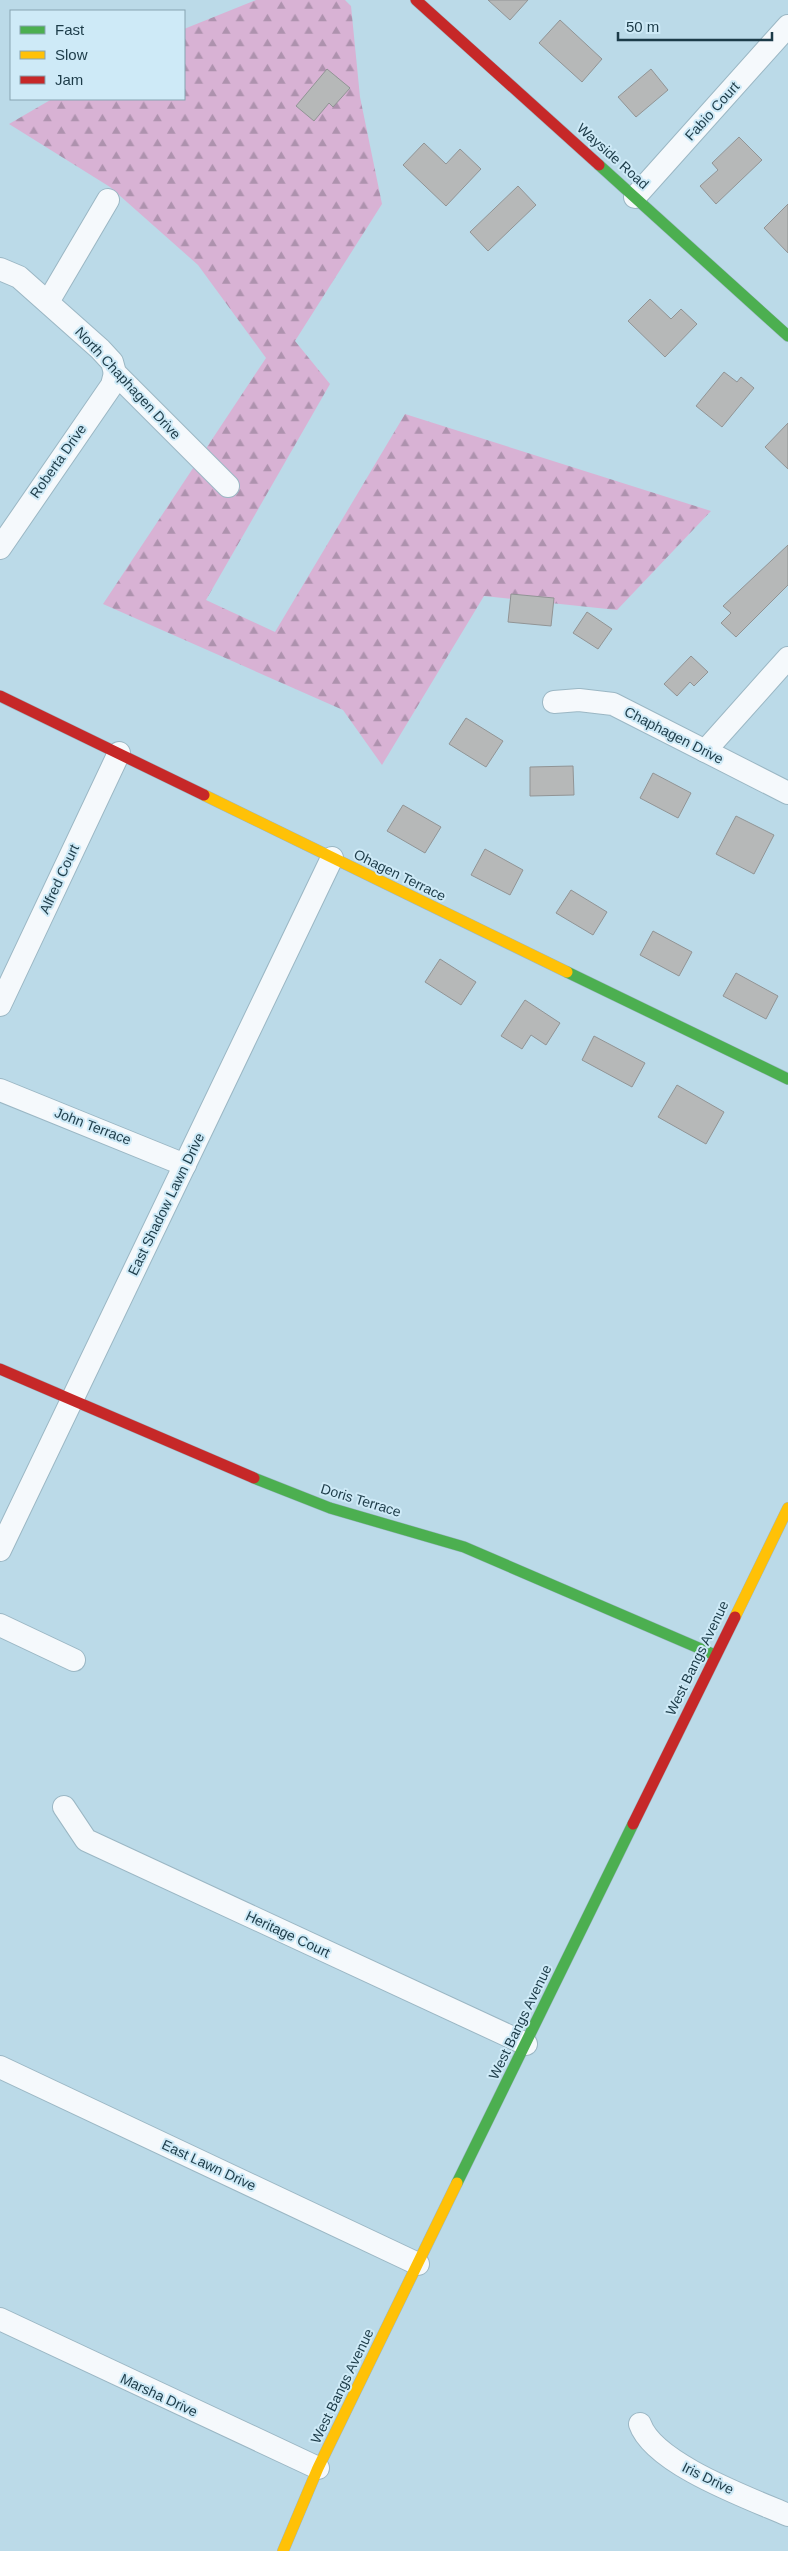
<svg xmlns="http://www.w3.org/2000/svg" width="788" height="2551" viewBox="0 0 788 2551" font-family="Helvetica,sans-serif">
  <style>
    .forest { fill: url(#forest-firs) }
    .building { fill: #b6b8b8; stroke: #919495 }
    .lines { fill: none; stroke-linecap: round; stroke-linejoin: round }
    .street-casing { stroke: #9bb7c4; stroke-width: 24 }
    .fast-casing { stroke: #9bb7c4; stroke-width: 12 }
    .slow-casing { stroke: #9bb7c4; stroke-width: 12 }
    .jam-casing { stroke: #9bb7c4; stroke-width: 12 }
    .street { stroke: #f5f9fc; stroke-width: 22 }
    .fast { stroke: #4caf50; stroke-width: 11 }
    .slow { stroke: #ffc107; stroke-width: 11 }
    .jam { stroke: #c62828; stroke-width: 11 }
    .labels { text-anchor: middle; stroke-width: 4; stroke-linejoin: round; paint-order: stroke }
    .street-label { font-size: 14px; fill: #1c3b48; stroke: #ceeaf7 }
  </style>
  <defs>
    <pattern id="forest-firs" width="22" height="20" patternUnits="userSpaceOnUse" patternTransform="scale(1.25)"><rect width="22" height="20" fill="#d8b2d4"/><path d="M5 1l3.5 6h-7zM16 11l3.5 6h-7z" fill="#ae92ae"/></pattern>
  </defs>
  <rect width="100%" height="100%" fill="#bbdae8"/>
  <polygon class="forest" points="256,0 345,0 351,6 360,97 382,204 295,341 330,384 206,600 275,632 405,414 711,511 617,610 484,596 382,765 343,710 103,604 266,358 198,265 110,187 9,124 52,99 184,99 184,29"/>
  <g class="building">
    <polygon points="488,0 528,0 510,20"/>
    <polygon points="560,20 602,59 582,82 539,43"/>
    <polygon points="327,69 350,88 333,107 329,103 314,121 296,106"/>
    <polygon points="651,69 668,90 636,117 618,97"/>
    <polygon points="739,137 762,160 716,204 700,186 718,170 712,163"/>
    <polygon points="424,143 446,164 460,149 481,169 446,206 403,165"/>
    <polygon points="518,186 536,205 488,251 470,232"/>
    <polygon points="788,204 788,253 764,228"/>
    <polygon points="650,299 671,319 681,309 697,324 665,357 628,321"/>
    <polygon points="724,372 737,382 741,377 754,388 722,427 696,406"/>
    <polygon points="788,423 788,469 765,447"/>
    <polygon points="788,545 788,585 736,637 721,623 731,613 723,606"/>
    <polygon points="511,594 554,598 551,626 508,622"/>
    <polygon points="587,612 612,629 598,649 573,633"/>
    <polygon points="691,656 708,672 694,686 690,682 677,696 664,684"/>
    <polygon points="466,718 503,741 486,767 449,744"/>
    <polygon points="573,766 574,795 530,796 530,767"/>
    <polygon points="653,773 691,793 678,818 640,798"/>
    <polygon points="403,805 441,827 425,853 387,831"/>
    <polygon points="736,816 774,835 754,874 716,854"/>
    <polygon points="485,849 523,870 510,895 471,875"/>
    <polygon points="571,890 607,912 593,935 556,913"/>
    <polygon points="653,931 692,952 679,976 640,955"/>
    <polygon points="440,959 476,982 461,1005 425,982"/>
    <polygon points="736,973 778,996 766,1019 723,996"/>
    <polygon points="525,1000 560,1023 546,1045 531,1035 522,1049 501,1036"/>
    <polygon points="594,1036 645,1063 632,1087 582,1060"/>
    <polygon points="677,1085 724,1112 706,1144 658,1117"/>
  </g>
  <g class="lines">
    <g class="street-casing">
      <g id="street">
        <polyline points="635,197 788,26"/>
        <polyline points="0,269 19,277 100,349 112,362 115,373 228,486"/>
        <polyline points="48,302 108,200"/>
        <polyline points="0,548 112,385 115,373"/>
        <polyline points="554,702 579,700 613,704 788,793"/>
        <polyline points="705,751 788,658"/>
        <polyline points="0,1005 119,753"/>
        <polyline points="0,1090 185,1165"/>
        <polyline points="0,1550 332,858"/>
        <polyline points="0,1625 74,1660"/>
        <polyline points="64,1807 86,1840 526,2044"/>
        <polyline points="0,2067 418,2264"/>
        <polyline points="0,2319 318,2468"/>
        <path d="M640 2424C654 2464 749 2498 788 2515"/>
      </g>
    </g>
    <g class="fast-casing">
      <g id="fast">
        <polyline points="599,165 788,336"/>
        <polyline points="567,972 788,1079"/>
        <polyline points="254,1478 330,1508 464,1547 715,1655"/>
        <polyline points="457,2183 633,1824"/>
      </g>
    </g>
    <g class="slow-casing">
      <g id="slow">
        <polyline points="204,795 567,972"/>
        <polyline points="735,1617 788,1508"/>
        <polyline points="283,2551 318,2468 457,2183"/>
      </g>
    </g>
    <g class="jam-casing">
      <g id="jam">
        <polyline points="416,0 599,165"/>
        <polyline points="0,696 204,795"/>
        <polyline points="0,1369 254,1478"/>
        <polyline points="633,1824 735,1617"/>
      </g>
    </g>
    <use href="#street" class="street"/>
    <use href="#fast" class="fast"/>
    <use href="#slow" class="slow"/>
    <use href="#jam" class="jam"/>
  </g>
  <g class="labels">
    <g class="street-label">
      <text transform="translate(712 111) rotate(-48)" y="5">Fabio Court</text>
      <text transform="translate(613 156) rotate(42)" y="5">Wayside Road</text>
      <text transform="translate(128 383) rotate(47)" y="5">North Chaphagen Drive</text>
      <text transform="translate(58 461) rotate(-55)" y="5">Roberta Drive</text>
      <text transform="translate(674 735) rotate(27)" y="5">Chaphagen Drive</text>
      <text transform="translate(400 875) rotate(26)" y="5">Ohagen Terrace</text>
      <text transform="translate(59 879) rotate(-65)" y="5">Alfred Court</text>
      <text transform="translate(93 1126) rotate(21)" y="5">John Terrace</text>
      <text transform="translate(166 1204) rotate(-64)" y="5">East Shadow Lawn Drive</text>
      <text transform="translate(361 1500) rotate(17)" y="5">Doris Terrace</text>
      <text transform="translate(697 1658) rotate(-64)" y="5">West Bangs Avenue</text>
      <text transform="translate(288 1934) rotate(25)" y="5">Heritage Court</text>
      <text transform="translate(520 2022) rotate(-64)" y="5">West Bangs Avenue</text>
      <text transform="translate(209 2165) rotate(25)" y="5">East Lawn Drive</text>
      <text transform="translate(342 2386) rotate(-64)" y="5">West Bangs Avenue</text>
      <text transform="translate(159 2395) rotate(25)" y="5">Marsha Drive</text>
      <text transform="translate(708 2478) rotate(26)" y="5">Iris Drive</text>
    </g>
  </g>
  <rect x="10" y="10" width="175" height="90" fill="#ceeaf7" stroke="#87a4b1"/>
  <rect x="20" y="26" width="25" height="8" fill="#4caf50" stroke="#87a4b1"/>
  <text x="55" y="35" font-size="15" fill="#1c3b48">Fast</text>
  <rect x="20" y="51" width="25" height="8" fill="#ffc107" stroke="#87a4b1"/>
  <text x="55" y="60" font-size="15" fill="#1c3b48">Slow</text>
  <rect x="20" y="76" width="25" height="8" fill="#c62828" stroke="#87a4b1"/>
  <text x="55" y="85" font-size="15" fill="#1c3b48">Jam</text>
  <path d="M618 32v8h154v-8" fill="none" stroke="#1c3b48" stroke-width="2.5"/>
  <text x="626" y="32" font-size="15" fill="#1c3b48" stroke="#ceeaf7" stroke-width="4" paint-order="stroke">50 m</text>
</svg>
